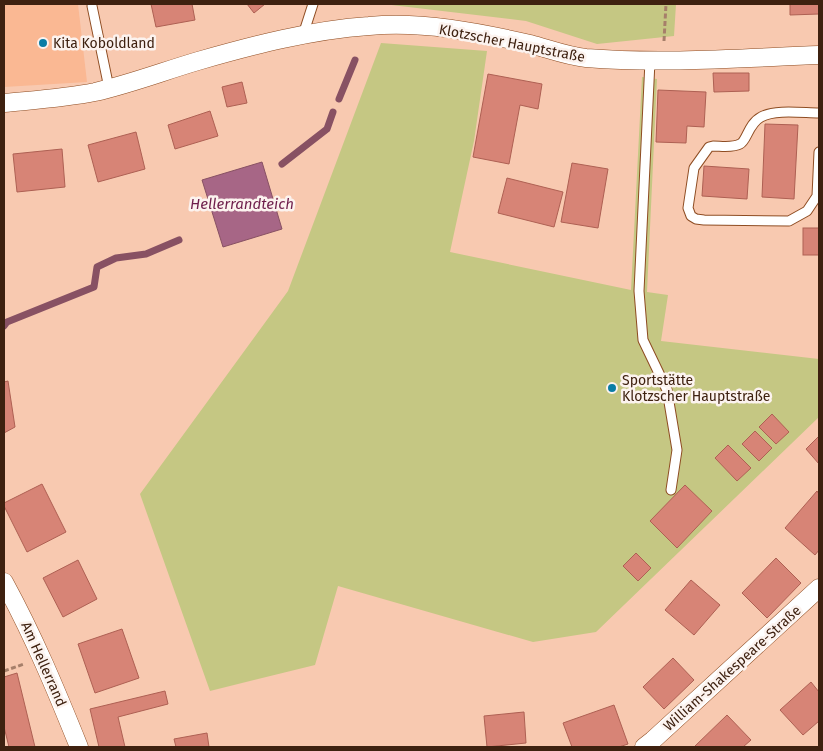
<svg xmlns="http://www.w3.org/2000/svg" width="823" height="751" viewBox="0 0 823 751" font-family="'Fira Sans',sans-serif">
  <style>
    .built { fill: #fab893 }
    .green { fill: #c5c783 }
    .water { fill: #a76686; stroke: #885163 }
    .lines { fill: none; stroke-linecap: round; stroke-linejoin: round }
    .stream { stroke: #885163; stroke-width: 7 }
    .building { fill: #d78476; stroke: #ae6053 }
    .lane-casing { stroke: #8e4c22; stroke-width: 11 }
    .street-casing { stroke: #8e4c22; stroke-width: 19 }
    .path { stroke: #a67f6a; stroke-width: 3; stroke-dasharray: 5 2.5; stroke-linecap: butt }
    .lane { stroke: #fff; stroke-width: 9 }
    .street { stroke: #fff; stroke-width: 18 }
    .poi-dot { fill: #0a7da5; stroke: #fcf3ef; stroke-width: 2 }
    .labels { text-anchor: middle; stroke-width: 5; stroke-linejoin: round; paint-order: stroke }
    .poi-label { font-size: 14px; fill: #3e2110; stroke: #fcf3ef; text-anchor: start }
    .street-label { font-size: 14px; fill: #3e2110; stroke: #fcf3ef }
    .water-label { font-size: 15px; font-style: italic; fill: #6e1d4b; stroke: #fcf3ef }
  </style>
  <rect width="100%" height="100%" fill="#f8c9b0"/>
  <polygon class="built" points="4,4 78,4 87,82 4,87"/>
  <g class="green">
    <polygon points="383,4 676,4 674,36 597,44 526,21"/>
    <polygon points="381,43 487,51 474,141 450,252 631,290 642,77 657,79 647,292 668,295 661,341 819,359 819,417 596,632 533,642 338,586 315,665 210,691 140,494 288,291"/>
  </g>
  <polygon class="water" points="262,162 282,229 223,247 202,180"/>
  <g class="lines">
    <g class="stream">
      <polyline points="339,99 355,60"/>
      <polyline points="282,164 327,129 333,112"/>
      <polyline points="4,326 7,322 94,287 97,267 116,258 146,254 179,240"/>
    </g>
  </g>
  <g class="building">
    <polygon points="151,4 192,4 195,20 156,27"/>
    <polygon points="247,4 265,4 254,13"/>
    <polygon points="790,4 819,4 819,14 790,15"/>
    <polygon points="713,73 749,73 749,91 714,92"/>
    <polygon points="488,74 542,84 538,109 520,105 509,164 473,157"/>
    <polygon points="242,82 247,103 227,107 222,87"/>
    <polygon points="658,90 706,92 704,127 687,126 686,143 656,142"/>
    <polygon points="210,111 218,136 175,149 168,125"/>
    <polygon points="765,124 798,125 794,199 762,197"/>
    <polygon points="136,132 145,169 98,182 88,145"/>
    <polygon points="62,149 65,187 17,192 13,154"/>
    <polygon points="572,163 608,169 598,228 561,222"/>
    <polygon points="704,166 749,169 747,199 702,196"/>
    <polygon points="507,178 563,192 554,227 498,213"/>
    <rect x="803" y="228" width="16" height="27"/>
    <polygon points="8,381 15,427 4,433 4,382"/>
    <polygon points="772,414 789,432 776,444 759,427"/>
    <polygon points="755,431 772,448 759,461 742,444"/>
    <polygon points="819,436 819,464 806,449"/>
    <polygon points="728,445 751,468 737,481 715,458"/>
    <polygon points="42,484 66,532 27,552 4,506 4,503"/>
    <polygon points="685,485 712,511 677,548 650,521"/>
    <polygon points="817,491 819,494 819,550 815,555 785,528"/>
    <polygon points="636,553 651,568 638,581 623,566"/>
    <polygon points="776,558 801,583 767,618 742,593"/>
    <polygon points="78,560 97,599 63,617 43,578"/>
    <polygon points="691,580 720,605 694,635 665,610"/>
    <polygon points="122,629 139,678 95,693 78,644"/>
    <polygon points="673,658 694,680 664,709 643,687"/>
    <polygon points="17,673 35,747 9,747 4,727 4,677"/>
    <polygon points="811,682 819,692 819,721 803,735 780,710"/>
    <polygon points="165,691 168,704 118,717 125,747 99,747 90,709"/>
    <polygon points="614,705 628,744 619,747 572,747 563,723"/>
    <polygon points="524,712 526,743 487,747 484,716"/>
    <polygon points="727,715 751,740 743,747 694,747"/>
    <polygon points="207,733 209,747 176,747 174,739"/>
  </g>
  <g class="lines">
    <g class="lane-casing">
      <g id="lane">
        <polyline points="92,6 109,88"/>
        <polyline points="303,35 313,4"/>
        <polyline points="650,61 639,291 643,340 667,390 677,450 671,490"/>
        <path d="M819 113C803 113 775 109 761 117 748 124 747 141 740 144 733 148 721 146 713 146L709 147 694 168 688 208 691 216 696 219 704 220 789 221 807 211 817 196 819 152"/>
      </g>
    </g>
    <g class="street-casing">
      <g id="street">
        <path d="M4 103C34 100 65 98 95 92 130 84 164 71 198 61 254 45 311 30 369 26 422 21 478 32 530 44 549 49 567 56 586 58 664 64 742 58 819 55"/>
        <path d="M4 582C34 637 56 690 79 747"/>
        <polyline points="644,747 653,740 819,588"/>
      </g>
    </g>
    <g class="path">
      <polyline points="664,41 666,4"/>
      <polyline points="4,671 24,664"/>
    </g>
    <use href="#lane" class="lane"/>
    <use href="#street" class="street"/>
  </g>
  <g class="poi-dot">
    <circle cx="43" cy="43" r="5"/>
    <circle cx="612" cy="388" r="5"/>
  </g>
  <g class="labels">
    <g class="poi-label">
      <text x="53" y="48">Kita Koboldland</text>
      <text x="622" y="385">Sportstätte<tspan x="622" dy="16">Klotzscher Hauptstraße</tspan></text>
    </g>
    <g class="street-label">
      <text transform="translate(512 43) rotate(11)" y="5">Klotzscher Hauptstraße</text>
      <text transform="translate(44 664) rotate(66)" y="5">Am Hellerrand</text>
      <text transform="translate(732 668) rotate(-42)" y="5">William-Shakespeare-Straße</text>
    </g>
    <g class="water-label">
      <text x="242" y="209">Hellerrandteich</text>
    </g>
  </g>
  <rect width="823" height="751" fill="none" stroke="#3e2110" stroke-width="10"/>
</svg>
